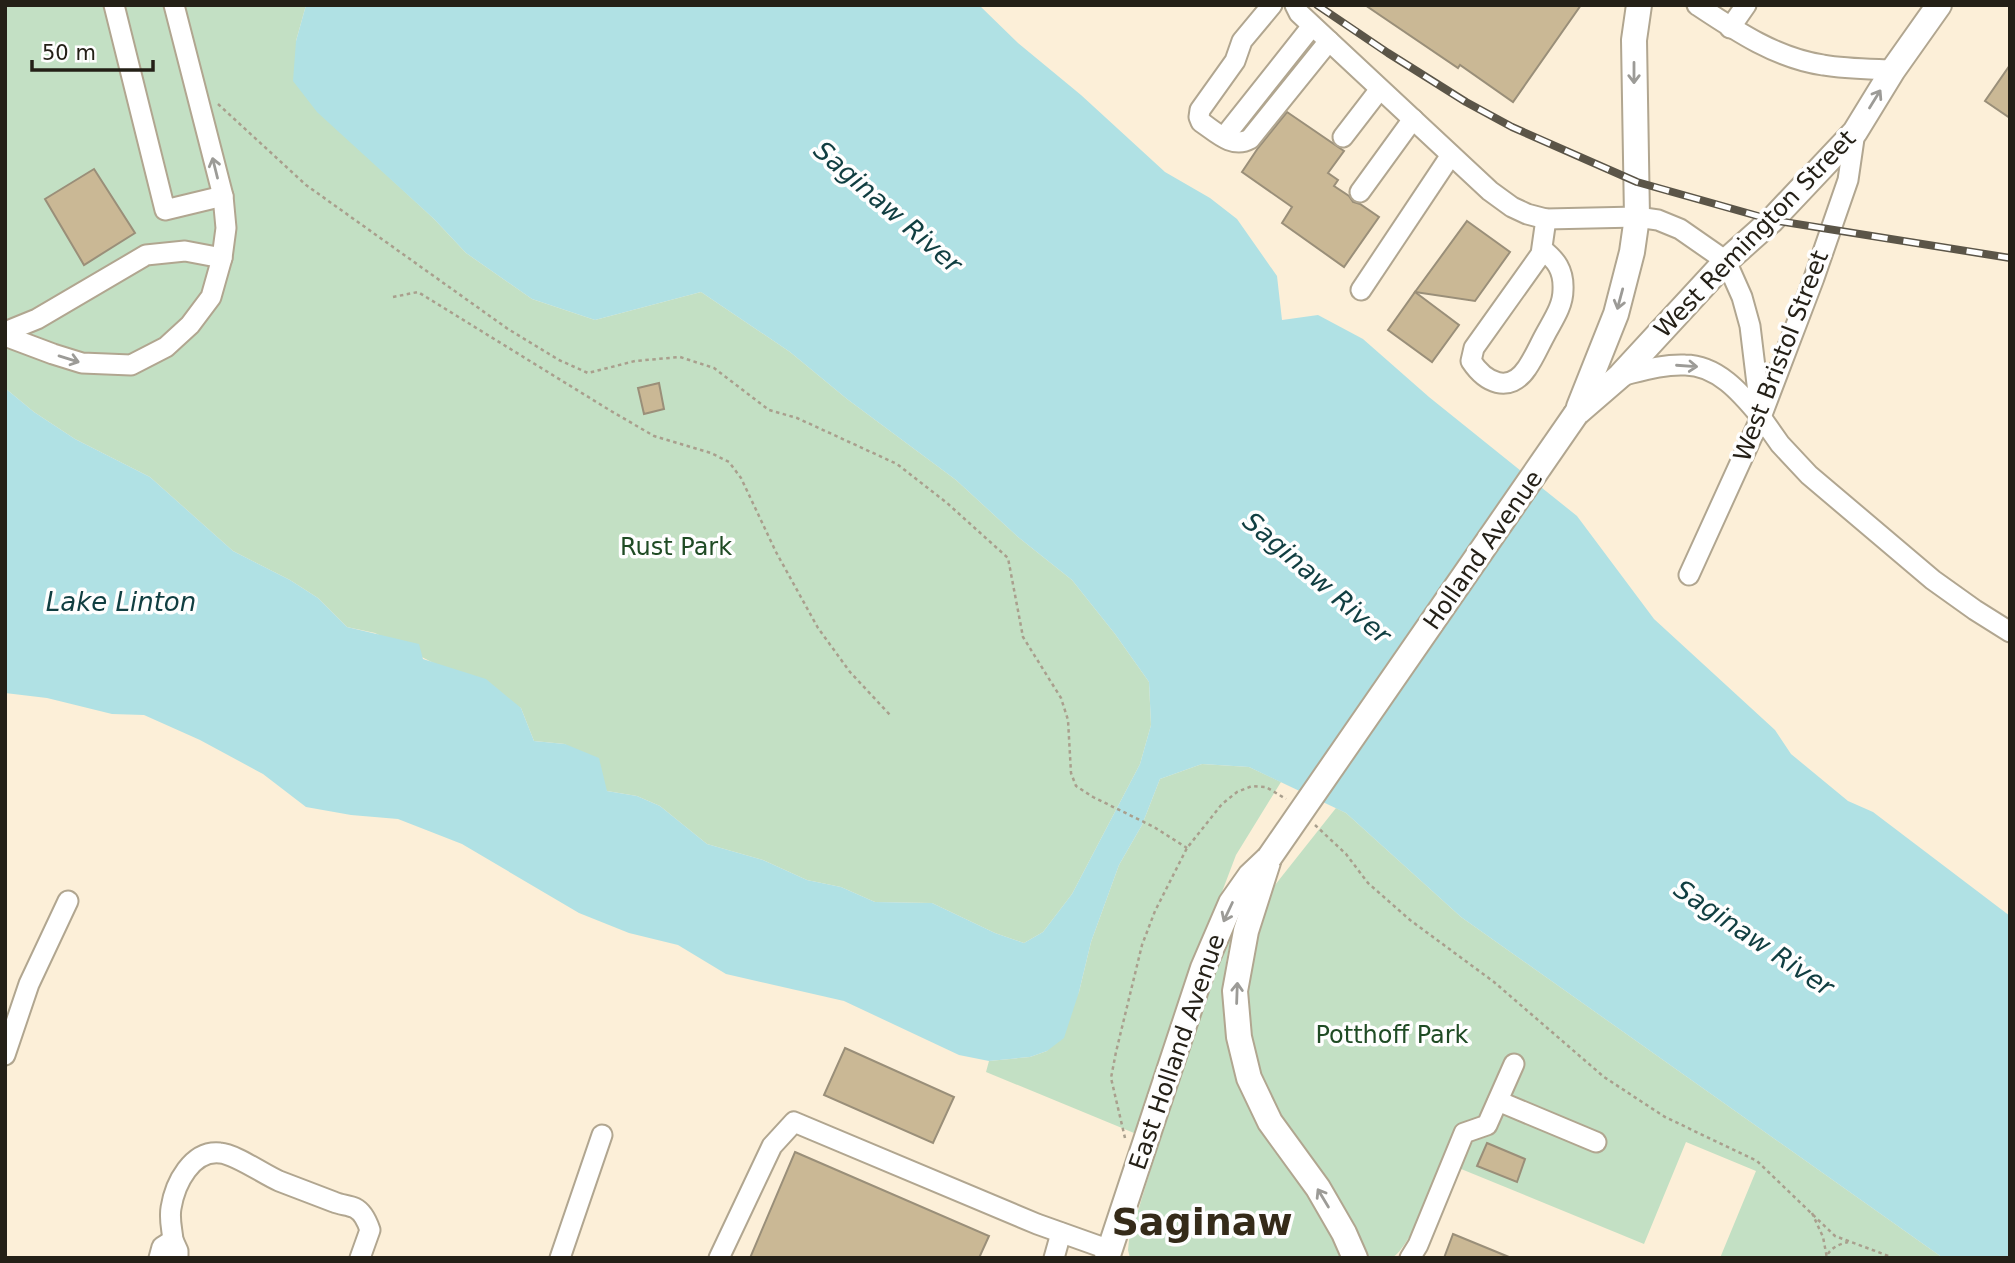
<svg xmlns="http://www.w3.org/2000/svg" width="2015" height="1263" viewBox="0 0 2015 1263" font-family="'DejaVu Sans',sans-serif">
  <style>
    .green { fill: #c3e0c4 }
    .water { fill: #b0e1e4 }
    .building { fill: #cab895; stroke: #9a8f79; stroke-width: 2 }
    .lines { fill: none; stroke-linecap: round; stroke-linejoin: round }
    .minor-casing { stroke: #b1a690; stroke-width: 23 }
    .major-casing { stroke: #b1a690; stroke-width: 28 }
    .path { stroke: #a99f8d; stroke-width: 2.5; stroke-dasharray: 3.5 3.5; stroke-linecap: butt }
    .minor { stroke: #fff; stroke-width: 19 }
    .major { stroke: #fff; stroke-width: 24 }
    .rail-casing { stroke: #5b5548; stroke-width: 8 }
    .rail { stroke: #fefefe; stroke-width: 5; stroke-dasharray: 16; stroke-linecap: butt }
    .major-bridge-casing { stroke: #b1a690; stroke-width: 28; stroke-linecap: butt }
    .major-bridge { stroke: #fff; stroke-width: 24 }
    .oneway { stroke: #9c9b97 }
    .labels { text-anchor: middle; stroke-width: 7; stroke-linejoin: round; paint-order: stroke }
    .street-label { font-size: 24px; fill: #242017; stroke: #fefefe }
    .park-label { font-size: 24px; fill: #1f4b24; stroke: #fefefe }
    .water-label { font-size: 26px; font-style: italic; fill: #103e41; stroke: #fefefe }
    .town-label { font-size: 38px; font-weight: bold; fill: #352b19; stroke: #fefefe }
  </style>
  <rect width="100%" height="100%" fill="#fcefd8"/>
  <g class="green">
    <polygon points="5,5 306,5 296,41 349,140 434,219 466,253 532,299 595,320 701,292 790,352 847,399 956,480 1018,537 1072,580 1115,634 1149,682 1151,725 1140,764 1072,894 1043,932 1024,943 995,933 932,903 875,902 841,887 807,880 763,860 707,844 660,806 637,796 607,791 565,744 534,741 521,708 375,633 347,627 318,598 290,580 233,551 150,477 75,439 34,412 5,388"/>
    <polygon points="1202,764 1249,767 1281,782 1236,855 1179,1005 1137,1129 1134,1133 986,1072 989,1061 1030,1057 1047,1051 1079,992 1091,942 1119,865 1142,825 1160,779"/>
    <path d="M1336 808 1346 813 1461 917 1943 1258H1720L1756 1171 1686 1142 1644 1244 1444 1162C1436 1180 1408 1253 1391 1258 1382 1260 1372 1257 1364 1254L1288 1130 1254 1062 1245 998 1263 907 1275 885Z"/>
    <path d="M1242 907C1238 919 1233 931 1230 943 1209 1034 1241 1096 1289 1170 1308 1198 1330 1225 1340 1258H1130L1128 1250 1129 1240 1209 980Z"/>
  </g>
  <polygon class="water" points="306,5 979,5 1018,43 1081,95 1165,172 1210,198 1237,219 1277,276 1282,320 1318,315 1363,339 1429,397 1577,516 1654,619 1775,730 1791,754 1848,801 1873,812 2010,916 2010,1258 1943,1258 1461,917 1346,813 1249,767 1202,764 1160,779 1142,825 1119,865 1091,942 1079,992 1064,1038 1047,1051 1030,1057 989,1061 959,1055 844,1001 726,974 678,945 629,933 579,913 462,844 398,819 351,815 306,807 263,774 200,740 144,715 112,714 47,698 5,693 5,388 34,412 75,439 150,477 233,551 290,580 318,598 347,627 419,644 423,659 486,679 521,708 534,741 565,744 599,758 607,791 637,796 660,806 707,844 763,860 807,880 841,887 875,902 932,903 995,933 1024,943 1043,932 1072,894 1140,764 1151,725 1149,682 1115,634 1072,580 1018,537 956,480 847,399 790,352 701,292 595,320 532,299 466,253 434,219 317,112 293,81 296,41"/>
  <g class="building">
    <polygon points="1365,5 1581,5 1513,102 1460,65 1458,68"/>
    <polygon points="2010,65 2010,118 1985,101"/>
    <polygon points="1287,112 1344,151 1328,173 1338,180 1334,186 1349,196 1353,202 1360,204 1379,217 1344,267 1282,223 1292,207 1242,172 1258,148"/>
    <polygon points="94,169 135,233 84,265 45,199"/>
    <polygon points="1467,221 1510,252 1475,301 1415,292"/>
    <polygon points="1415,292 1459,325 1432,362 1388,330"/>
    <polygon points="659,383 664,409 644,414 638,388"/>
    <polygon points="845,1048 954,1097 933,1143 824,1095"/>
    <polygon points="1487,1143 1525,1159 1517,1182 1477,1166"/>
    <polygon points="795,1152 989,1236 979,1258 750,1258"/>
    <polygon points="1453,1234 1509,1257 1509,1258 1444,1258"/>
  </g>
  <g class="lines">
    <g class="minor-casing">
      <g id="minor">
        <polyline points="114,5 165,210 223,196"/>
        <path d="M1272 5 1242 41 1235 61 1200 110 1199 117 1201 122C1216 132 1232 149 1250 139L1329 41"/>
        <polyline points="1295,5 1299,13 1490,191 1512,207 1527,214 1546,219 1637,217 1658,220 1680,229 1726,261 1742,297 1750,326 1761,417 1780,444 1809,475 1933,580 1975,610 2010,632"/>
        <path d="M1697 5C1736 31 1776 58 1823 65 1846 69 1870 69 1893 70"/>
        <polyline points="1730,28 1746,5"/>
        <polyline points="1224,137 1312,26"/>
        <polyline points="1343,137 1380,89"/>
        <polyline points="1360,192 1413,119"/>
        <path d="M1542 249C1556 260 1564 270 1563 290 1563 306 1553 320 1545 335 1539 346 1534 358 1527 368 1509 395 1485 382 1471 361L1474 348 1541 254 1546 219"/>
        <polyline points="1361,290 1451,155"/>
        <polyline points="5,332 37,319 146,255 185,251 222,258"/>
        <polyline points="5,336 53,354 82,363 131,365 166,347 190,325 211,297 222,258 226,228 223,196 174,5"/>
        <path d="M1620 376C1641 371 1663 364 1685 365 1717 365 1741 393 1760 416"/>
        <polyline points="1689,575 1761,417 1814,278 1848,180 1855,132"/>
        <polyline points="5,1055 29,984 68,901"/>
        <polyline points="1498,1101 1596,1142"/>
        <path d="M173 1240C172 1229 169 1219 171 1208 175 1183 192 1150 220 1153 235 1154 263 1174 279 1181 297 1188 316 1195 334 1202 341 1205 349 1205 355 1208 363 1212 367 1221 370 1230L360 1258"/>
        <polyline points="159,1258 162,1247 173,1240 178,1251 178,1258"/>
        <polyline points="560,1258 602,1135"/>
        <polyline points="719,1258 772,1146 794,1122 1037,1224 1110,1250"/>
        <polyline points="1054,1258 1061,1233"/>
        <polyline points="1410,1258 1418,1245 1464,1133 1487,1125 1514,1064"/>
      </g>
    </g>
    <g class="major-casing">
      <g id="major">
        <polyline points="1579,407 1616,314 1632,252 1637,217 1634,40 1639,5"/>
        <polyline points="1576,414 1620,376 1726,261 1772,220 1855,132 1893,70 1939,5"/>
        <polyline points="1268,862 1246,931 1235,991 1239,1037 1249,1078 1270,1122 1318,1188 1344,1233 1355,1258"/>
        <polyline points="1107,1258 1203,968 1231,903 1250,876 1269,858"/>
      </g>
    </g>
    <g class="path">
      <polyline points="218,104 306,185 508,329 559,360 588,373 635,361 680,357 714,368 769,410 797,418 897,464 947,503 1008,558 1023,637 1061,698 1068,720 1071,773 1076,786 1093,797 1154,827 1187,848"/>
      <polyline points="393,297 418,292 611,411 654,436 711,453 729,462 741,478 776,552 818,628 850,672 891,716"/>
      <polyline points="1315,825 1346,854 1368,883 1410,920 1494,982 1604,1077 1665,1117 1757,1161 1835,1236 1894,1258"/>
      <polyline points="1125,1138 1111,1078 1116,1052 1142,945 1155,911 1187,848 1222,804 1237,792 1252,786 1266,787 1286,799"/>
      <polyline points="1812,1213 1823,1237 1827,1258"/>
      <path d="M1828 1254C1832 1247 1840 1244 1848 1242"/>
    </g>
    <use href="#minor" class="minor"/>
    <use href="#major" class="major"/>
    <g class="rail-casing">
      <polyline id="rail" points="1317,5 1388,53 1466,102 1512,127 1637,182 1772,220 2010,258"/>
    </g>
    <use href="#rail" class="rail"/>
    <g class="major-bridge-casing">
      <polyline id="major-bridge" points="1269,858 1576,414"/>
    </g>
    <use href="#major-bridge" class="major-bridge"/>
  </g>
  <defs><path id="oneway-shaft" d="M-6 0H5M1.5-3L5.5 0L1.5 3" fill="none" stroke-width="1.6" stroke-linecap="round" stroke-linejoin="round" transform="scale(1.75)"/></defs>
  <g class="oneway">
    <use href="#oneway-shaft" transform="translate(1634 73) rotate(90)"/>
    <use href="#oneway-shaft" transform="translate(1875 99) rotate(-58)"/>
    <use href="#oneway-shaft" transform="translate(215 168) rotate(-104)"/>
    <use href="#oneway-shaft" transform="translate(1620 299) rotate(105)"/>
    <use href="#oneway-shaft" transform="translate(69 359) rotate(17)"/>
    <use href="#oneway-shaft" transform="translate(1687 366) rotate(4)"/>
    <use href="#oneway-shaft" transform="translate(1228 912) rotate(115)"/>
    <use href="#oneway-shaft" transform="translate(1237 993) rotate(-88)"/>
    <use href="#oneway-shaft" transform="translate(1323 1198) rotate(-121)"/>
  </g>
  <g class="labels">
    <g class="street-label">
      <text transform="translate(1755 234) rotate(-46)" y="8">West Remington Street</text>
      <text transform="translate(1781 356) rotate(-69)" y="8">West Bristol Street</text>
      <text transform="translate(1483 550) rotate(-55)" y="8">Holland Avenue</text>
      <text transform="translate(1177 1052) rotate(-71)" y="8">East Holland Avenue</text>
    </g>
    <g class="park-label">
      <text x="676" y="555">Rust Park</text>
      <text x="1392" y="1043">Potthoff Park</text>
    </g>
    <g class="water-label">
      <text transform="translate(888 207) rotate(41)" y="9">Saginaw River</text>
      <text transform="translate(1317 578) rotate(41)" y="9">Saginaw River</text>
      <text x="121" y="611">Lake Linton</text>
      <text transform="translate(1754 938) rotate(34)" y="9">Saginaw River</text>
    </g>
    <g class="town-label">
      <text x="1202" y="1235">Saginaw</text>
    </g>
  </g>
  <rect width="2015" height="1263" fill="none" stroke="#242017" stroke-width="14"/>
  <path d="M32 60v10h121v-10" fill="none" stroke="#242017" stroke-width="3.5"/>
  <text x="42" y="60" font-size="21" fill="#242017" stroke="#fefefe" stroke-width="5" paint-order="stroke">50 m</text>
</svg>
